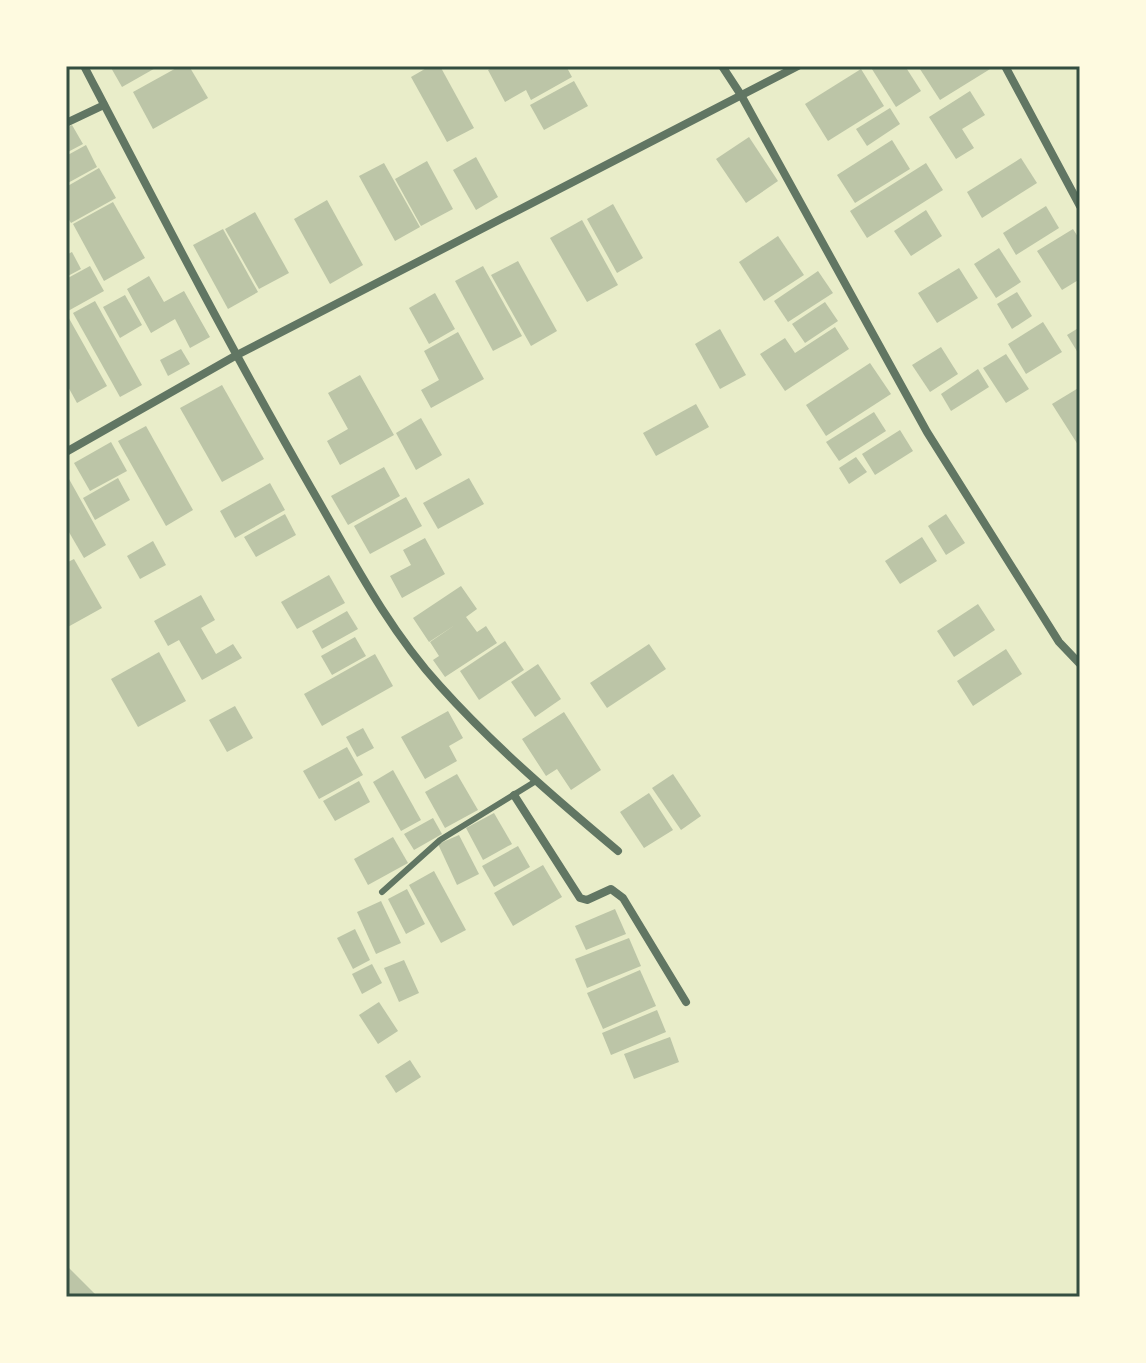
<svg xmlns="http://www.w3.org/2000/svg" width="1146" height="1363" viewBox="0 0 1146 1363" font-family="'Fira Sans Condensed',sans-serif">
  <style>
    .building { fill: #bcc5a7 }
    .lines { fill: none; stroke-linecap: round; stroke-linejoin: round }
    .service { stroke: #617663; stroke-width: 6 }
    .minor { stroke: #617663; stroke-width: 8 }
    .neatline { fill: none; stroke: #344e41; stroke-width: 3 }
  </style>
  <rect width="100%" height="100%" fill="#e9edc9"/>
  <g class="building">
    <polygon points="110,66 159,66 122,87"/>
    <polygon points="180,66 189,66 208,98 153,129 133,92"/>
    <polygon points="430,66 440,66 474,128 447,142 411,77"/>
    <polygon points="496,66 566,66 572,77 531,100 526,90 505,102 488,70"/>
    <polygon points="870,66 905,66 921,91 896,107"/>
    <polygon points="918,66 995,66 940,100"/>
    <polygon points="861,69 884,106 828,141 805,104"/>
    <polygon points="574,81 588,106 544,130 530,105"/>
    <polygon points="970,91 985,115 962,129 974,148 956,159 929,117"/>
    <polygon points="890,108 900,124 867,146 856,129"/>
    <polygon points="72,125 83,144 66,153 66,128"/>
    <polygon points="749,137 778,181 746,203 716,159"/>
    <polygon points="892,140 910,169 855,203 837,175"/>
    <polygon points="86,145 97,167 66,184 66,156"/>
    <polygon points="476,157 498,197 476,210 453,170"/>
    <polygon points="1021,158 1037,183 982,218 967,192"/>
    <polygon points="427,161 453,209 421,226 395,179"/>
    <polygon points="384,163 420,227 395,241 359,176"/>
    <polygon points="926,163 943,190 867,238 850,211"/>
    <polygon points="99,168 116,198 71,223 66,215 66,187"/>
    <polygon points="327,200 363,265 330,284 294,219"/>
    <polygon points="113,202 145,258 104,281 73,224"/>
    <polygon points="613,204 643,258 617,273 587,219"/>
    <polygon points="1046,206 1059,228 1016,255 1003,233"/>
    <polygon points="926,210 942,236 911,256 894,231"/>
    <polygon points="255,212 289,273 259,289 225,229"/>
    <polygon points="582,220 618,285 587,302 550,238"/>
    <polygon points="223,229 258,292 228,309 193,245"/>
    <polygon points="1073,229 1080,240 1080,279 1062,290 1037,251"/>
    <polygon points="778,236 804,275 764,301 739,262"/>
    <polygon points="999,248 1021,282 996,298 974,264"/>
    <polygon points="72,252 81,269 66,277 66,255"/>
    <polygon points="518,261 557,331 531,346 491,275"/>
    <polygon points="90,266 104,291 68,311 66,307 66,279"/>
    <polygon points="483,266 522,336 493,351 455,281"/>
    <polygon points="959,268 978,298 937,323 918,293"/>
    <polygon points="818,271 833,293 788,322 774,301"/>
    <polygon points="149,276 164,302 184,291 210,337 190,348 175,319 151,333 127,289"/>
    <polygon points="1017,292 1032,316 1012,329 997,304"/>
    <polygon points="435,293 455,329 429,344 409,308"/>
    <polygon points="125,295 142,325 120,338 103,307"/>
    <polygon points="95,301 142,385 120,397 73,313"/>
    <polygon points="825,302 838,321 805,343 792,324"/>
    <polygon points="66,313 107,386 77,403 66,383"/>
    <polygon points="1043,322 1062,352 1026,374 1008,344"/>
    <polygon points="835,327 849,349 785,391 760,354 785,338 795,353"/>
    <polygon points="1080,327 1080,356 1067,335"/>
    <polygon points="720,329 746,375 720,389 695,344"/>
    <polygon points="458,332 484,379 431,408 421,390 439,380 424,351"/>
    <polygon points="941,347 958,374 930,392 912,365"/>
    <polygon points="181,349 190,364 168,376 160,360"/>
    <polygon points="1006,354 1029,389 1006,403 983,368"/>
    <polygon points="870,363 891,394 826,436 806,405"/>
    <polygon points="978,369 989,387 951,411 941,394"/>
    <polygon points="360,375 394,435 340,465 327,441 348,429 328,393"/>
    <polygon points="222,385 264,459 222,482 180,408"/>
    <polygon points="1080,387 1080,448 1052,404"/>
    <polygon points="696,404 709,427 656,456 643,433"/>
    <polygon points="874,412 886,431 839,461 826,442"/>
    <polygon points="421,418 442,455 416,470 396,433"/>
    <polygon points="146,426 193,510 166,526 118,441"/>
    <polygon points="900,430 913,451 875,475 862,454"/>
    <polygon points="111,442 127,471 90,491 74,463"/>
    <polygon points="856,457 867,472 849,484 839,468"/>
    <polygon points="384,467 400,496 348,525 331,496"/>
    <polygon points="118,478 130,500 95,520 83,498"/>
    <polygon points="469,478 484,504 438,529 423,503"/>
    <polygon points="69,479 106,545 84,558 66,527 66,481"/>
    <polygon points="270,483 285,510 235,538 220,511"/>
    <polygon points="406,497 422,526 370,554 354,526"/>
    <polygon points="285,514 296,535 256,557 244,537"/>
    <polygon points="946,514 965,543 946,555 928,526"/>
    <polygon points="922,537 937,561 900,584 885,561"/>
    <polygon points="425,538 445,574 402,598 390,576 411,565 403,550"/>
    <polygon points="153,541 166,565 140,579 127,556"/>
    <polygon points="74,559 102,608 66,628 66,563"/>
    <polygon points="329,575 345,603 297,629 281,602"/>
    <polygon points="461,586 477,609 466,617 477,632 486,626 497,643 445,677 433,660 439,656 430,642 455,625 429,642 413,618"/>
    <polygon points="201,595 215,620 201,628 216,654 233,644 242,658 202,680 179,640 168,646 154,621"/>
    <polygon points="978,604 995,630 954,657 937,631"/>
    <polygon points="347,611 358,629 322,649 312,631"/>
    <polygon points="355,637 366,656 332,675 321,656"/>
    <polygon points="505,641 524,670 479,700 460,671"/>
    <polygon points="649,644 666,669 607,708 590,683"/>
    <polygon points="1006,649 1022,674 973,706 957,681"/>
    <polygon points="159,652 186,701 138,727 111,679"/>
    <polygon points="375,654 393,686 322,726 304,694"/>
    <polygon points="538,664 561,699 535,717 511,682"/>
    <polygon points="235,706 253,738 227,752 209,720"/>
    <polygon points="448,711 463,738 449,746 457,761 425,779 401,737"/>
    <polygon points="564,712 601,770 571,790 557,769 546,776 522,739"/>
    <polygon points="363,728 374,748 357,757 346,737"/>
    <polygon points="347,747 363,775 319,799 303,771"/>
    <polygon points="393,770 421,820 401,831 373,782"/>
    <polygon points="457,774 478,810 445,828 425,792"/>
    <polygon points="673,774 701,816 681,830 652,788"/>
    <polygon points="359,781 370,802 335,821 323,801"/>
    <polygon points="649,793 673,830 644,848 620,812"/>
    <polygon points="494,813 512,844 483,860 466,828"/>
    <polygon points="433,818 442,834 414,850 404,834"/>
    <polygon points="459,835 479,874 457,885 438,844"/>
    <polygon points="393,837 408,863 368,885 354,859"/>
    <polygon points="518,846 530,867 494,887 482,866"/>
    <polygon points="543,865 562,897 513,926 494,893"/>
    <polygon points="434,871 466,930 441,943 409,885"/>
    <polygon points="407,889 425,924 406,934 388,899"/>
    <polygon points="381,901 401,943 376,954 357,912"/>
    <polygon points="615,909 626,934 586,950 575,926"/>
    <polygon points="355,929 370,960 353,969 337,938"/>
    <polygon points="629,938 641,966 587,988 575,959"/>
    <polygon points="404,960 419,993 399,1002 384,968"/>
    <polygon points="372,964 382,983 362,994 352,974"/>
    <polygon points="640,970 656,1006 603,1029 587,993"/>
    <polygon points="379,1002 398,1031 378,1044 359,1015"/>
    <polygon points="657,1010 666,1032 611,1055 602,1033"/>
    <polygon points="670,1037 679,1062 634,1079 624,1054"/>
    <polygon points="410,1060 421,1077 396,1093 385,1076"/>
    <polygon points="66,1265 98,1297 66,1297"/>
  </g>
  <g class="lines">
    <polyline class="service" points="382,892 440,840 536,781"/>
    <g class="minor">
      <path d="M84 66C158 208 231 349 311 488 350 555 387 628 440 686 494 746 556 799 618 851"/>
      <polyline points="722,66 741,95 927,432 1059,642 1080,664"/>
      <polyline points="1005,66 1080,206"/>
      <polyline points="66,123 104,105"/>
      <polyline points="66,452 235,356 798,66"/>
      <polyline points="514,795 580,898 587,900 611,889 623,898 686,1002"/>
    </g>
  </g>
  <rect width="1146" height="1363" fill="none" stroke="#fefae0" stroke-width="136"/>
  <rect x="68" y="68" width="1010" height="1227" class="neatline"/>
</svg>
